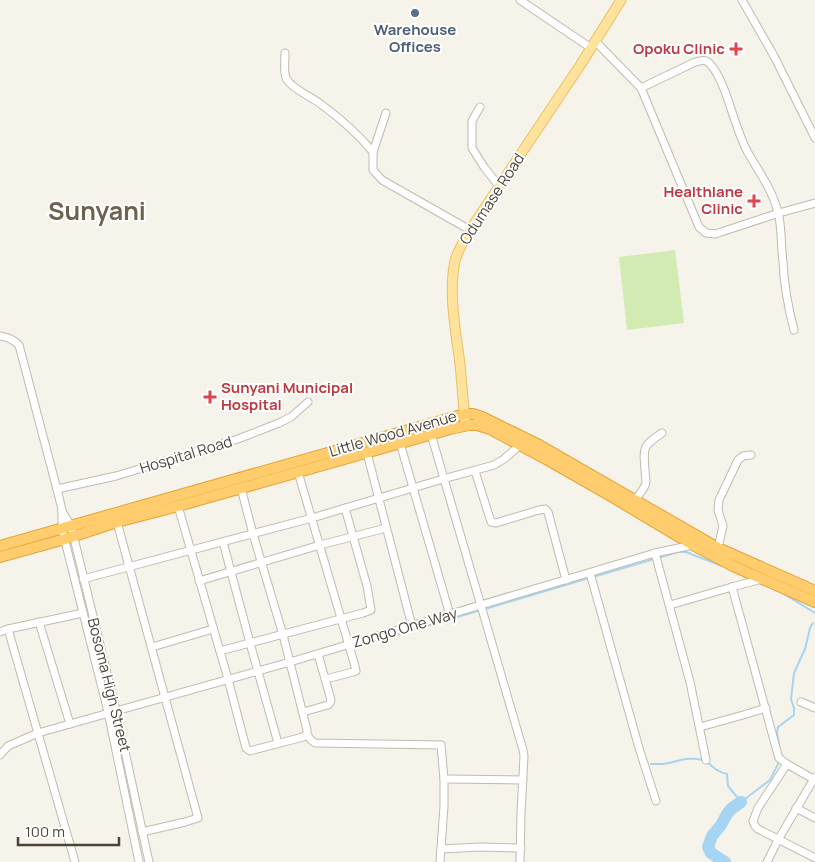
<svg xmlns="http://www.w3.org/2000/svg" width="815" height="862" viewBox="0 0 815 862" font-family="Manrope,sans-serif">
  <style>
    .green { fill: #d2ebb2 }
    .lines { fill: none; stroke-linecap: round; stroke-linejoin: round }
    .stream { stroke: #a6d5f4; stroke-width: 2 }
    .river { stroke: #a6d5f4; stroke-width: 12 }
    .minor-casing { stroke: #c2bbad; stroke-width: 9 }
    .major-casing { stroke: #eac165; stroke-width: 11 }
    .highway-casing { stroke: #e5a336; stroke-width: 12 }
    .minor { stroke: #fff; stroke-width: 7 }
    .major { stroke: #ffe29b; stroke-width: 9 }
    .highway { stroke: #ffcd6d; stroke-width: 10 }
    .service-dot { fill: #5c6f8a; stroke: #fff; stroke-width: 2 }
    .health-dot { fill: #e0444e; stroke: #fff; stroke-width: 2 }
    .labels { text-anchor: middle; stroke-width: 4; stroke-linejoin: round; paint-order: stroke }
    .service-label { font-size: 15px; font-weight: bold; fill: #4e5e75; stroke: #fff }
    .health-label { font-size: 15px; font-weight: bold; fill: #be3a42; stroke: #fff; text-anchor: end }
    .street-label { font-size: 15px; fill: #4b4338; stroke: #fff }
    .town-label { font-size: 25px; font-weight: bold; fill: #6e614f; stroke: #fff }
  </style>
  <rect width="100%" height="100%" fill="#f6f3eb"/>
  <polygon class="green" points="675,250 684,323 627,330 619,257"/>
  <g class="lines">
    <g class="stream">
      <polyline points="593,577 678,552 686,552 722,566"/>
      <polyline points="779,591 815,613"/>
      <polyline points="485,609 589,578"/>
      <polyline points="341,650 382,639 481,610"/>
      <polyline points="780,751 777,733 778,727 794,715 794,708 791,699 794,673 805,649 810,628 813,623"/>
      <path d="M707 762C714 768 718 772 727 774L728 786 741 802 770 780 780 760"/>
      <path d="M651 764C655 764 659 764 663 764 678 762 687 756 703 760"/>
    </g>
    <polyline class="river" points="725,862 711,853 708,847 712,836 721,825 727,814 731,809 741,802"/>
    <g class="minor-casing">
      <g id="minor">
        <polyline points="520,0 591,48"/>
        <polyline points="742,0 774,56 815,138"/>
        <polyline points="595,41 641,88 699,227 706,233 715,234 779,213 815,203"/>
        <path d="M285 53C285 61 283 74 287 80 294 90 312 97 322 105 341 119 358 134 373 152"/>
        <path d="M641 88 693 63C700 61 705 58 710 64 718 72 722 84 726 94 733 114 738 133 747 151 759 172 772 189 778 212 782 226 781 248 783 262 784 285 788 307 794 330"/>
        <polyline points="480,107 472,121 472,148 484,167 499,186"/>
        <polyline points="386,113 373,152 373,170 382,180 470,230"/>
        <path d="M0 336C8 337 13 339 19 345L59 497 62 510V529L108 712 139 862"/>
        <polyline points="431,434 523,750 524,756 521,813 520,862"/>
        <polyline points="400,443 450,615"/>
        <polyline points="367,453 412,626"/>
        <polyline points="475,471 491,522 496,523 539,510 545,509 548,512 566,580"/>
        <polyline points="298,472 355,666 356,671 353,672 326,679"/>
        <polyline points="57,489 116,476 238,439 279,423 291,417 308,402"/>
        <path d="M635 500C639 494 645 489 646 482 646 478 645 474 645 470 643 446 643 446 662 433"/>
        <polyline points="178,506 228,679 246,748 250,751 303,737 307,734 307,730 283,635 253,534 241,488"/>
        <polyline points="62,511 71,526 116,710 149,862"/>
        <polyline points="117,522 198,818 185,822 142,832"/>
        <polyline points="223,542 250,643 278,743"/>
        <polyline points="718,548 723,526 718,510 719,500 738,460 743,456 751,455"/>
        <polyline points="655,553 690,682 706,760"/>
        <polyline points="590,573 639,748 656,801"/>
        <polyline points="83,579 312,518 443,479 494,465 504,459 520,445"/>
        <polyline points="762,579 732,587 778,755 779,758 787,764 758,808 753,821 755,826 758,829 815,858"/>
        <polyline points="199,581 320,545 386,528"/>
        <polyline points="670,605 732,587"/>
        <polyline points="39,622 70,724"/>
        <polyline points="0,632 8,629"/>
        <polyline points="152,647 213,629"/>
        <polyline points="220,651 363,613 371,610 367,586 345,508"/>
        <polyline points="801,702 815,708"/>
        <polyline points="303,712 328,705 330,703 331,700 318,654"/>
        <polyline points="700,727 743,715 766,708"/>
        <polyline points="307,734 310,739 315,743 441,745 444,779 444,806 440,862"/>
        <polyline points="0,755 8,746 38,733 290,662 655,553 693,545"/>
        <polyline points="787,764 815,780"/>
        <polyline points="444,779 523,780"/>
        <polyline points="796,808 815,818"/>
        <polyline points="441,849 480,847 521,848"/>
        <polyline points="75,862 8,629 83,613"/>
        <polyline points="767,862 778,840 815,777"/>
      </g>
    </g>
    <g class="major-casing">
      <path id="major" d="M466 425C463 405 462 384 460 364 456 332 448 293 455 261 458 250 464 240 470 230L581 64 621 0"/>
    </g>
    <g class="highway-casing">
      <g id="highway">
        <polyline points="0,546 465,414 473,414 482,417 539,445 718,548 815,591"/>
        <polyline points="0,557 65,539 117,522 178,506 450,429 469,425 477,425 490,429 546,459 604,492 693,545 733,566 815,602"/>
      </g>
    </g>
    <use href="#minor" class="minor"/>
    <use href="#major" class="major"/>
    <use href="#highway" class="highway"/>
  </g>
  <circle class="service-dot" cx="415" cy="13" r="5"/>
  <g class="health-dot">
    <path d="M733.5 41.5h5v5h5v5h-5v5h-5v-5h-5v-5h5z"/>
    <path d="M751.5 193.5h5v5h5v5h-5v5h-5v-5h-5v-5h5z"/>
    <path d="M207.5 389.5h5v5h5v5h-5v5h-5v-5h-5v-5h5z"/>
  </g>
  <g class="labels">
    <g class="service-label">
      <text x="415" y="35">Warehouse<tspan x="415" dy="17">Offices</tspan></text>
    </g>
    <g class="health-label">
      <text x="725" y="54">Opoku Clinic</text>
      <text x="743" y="197">Healthlane<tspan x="743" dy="17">Clinic</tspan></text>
      <text x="221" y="393" text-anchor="start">Sunyani Municipal<tspan x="221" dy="17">Hospital</tspan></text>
    </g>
    <g class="street-label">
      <text transform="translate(492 199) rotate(-57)" y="5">Odumase Road</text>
      <text transform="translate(393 434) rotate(-16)" y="5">Little Wood Avenue</text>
      <text transform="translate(186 455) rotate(-17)" y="5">Hospital Road</text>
      <text transform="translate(405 628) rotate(-16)" y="5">Zongo One Way</text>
      <text transform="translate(109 685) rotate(76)" y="5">Bosoma High Street</text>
    </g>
    <g class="town-label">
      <text x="97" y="220">Sunyani</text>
    </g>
  </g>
  <path d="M18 837v8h101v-8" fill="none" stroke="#4b4338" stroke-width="2.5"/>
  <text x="25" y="837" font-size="15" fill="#4b4338" stroke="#ffffff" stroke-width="4" paint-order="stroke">100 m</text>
</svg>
